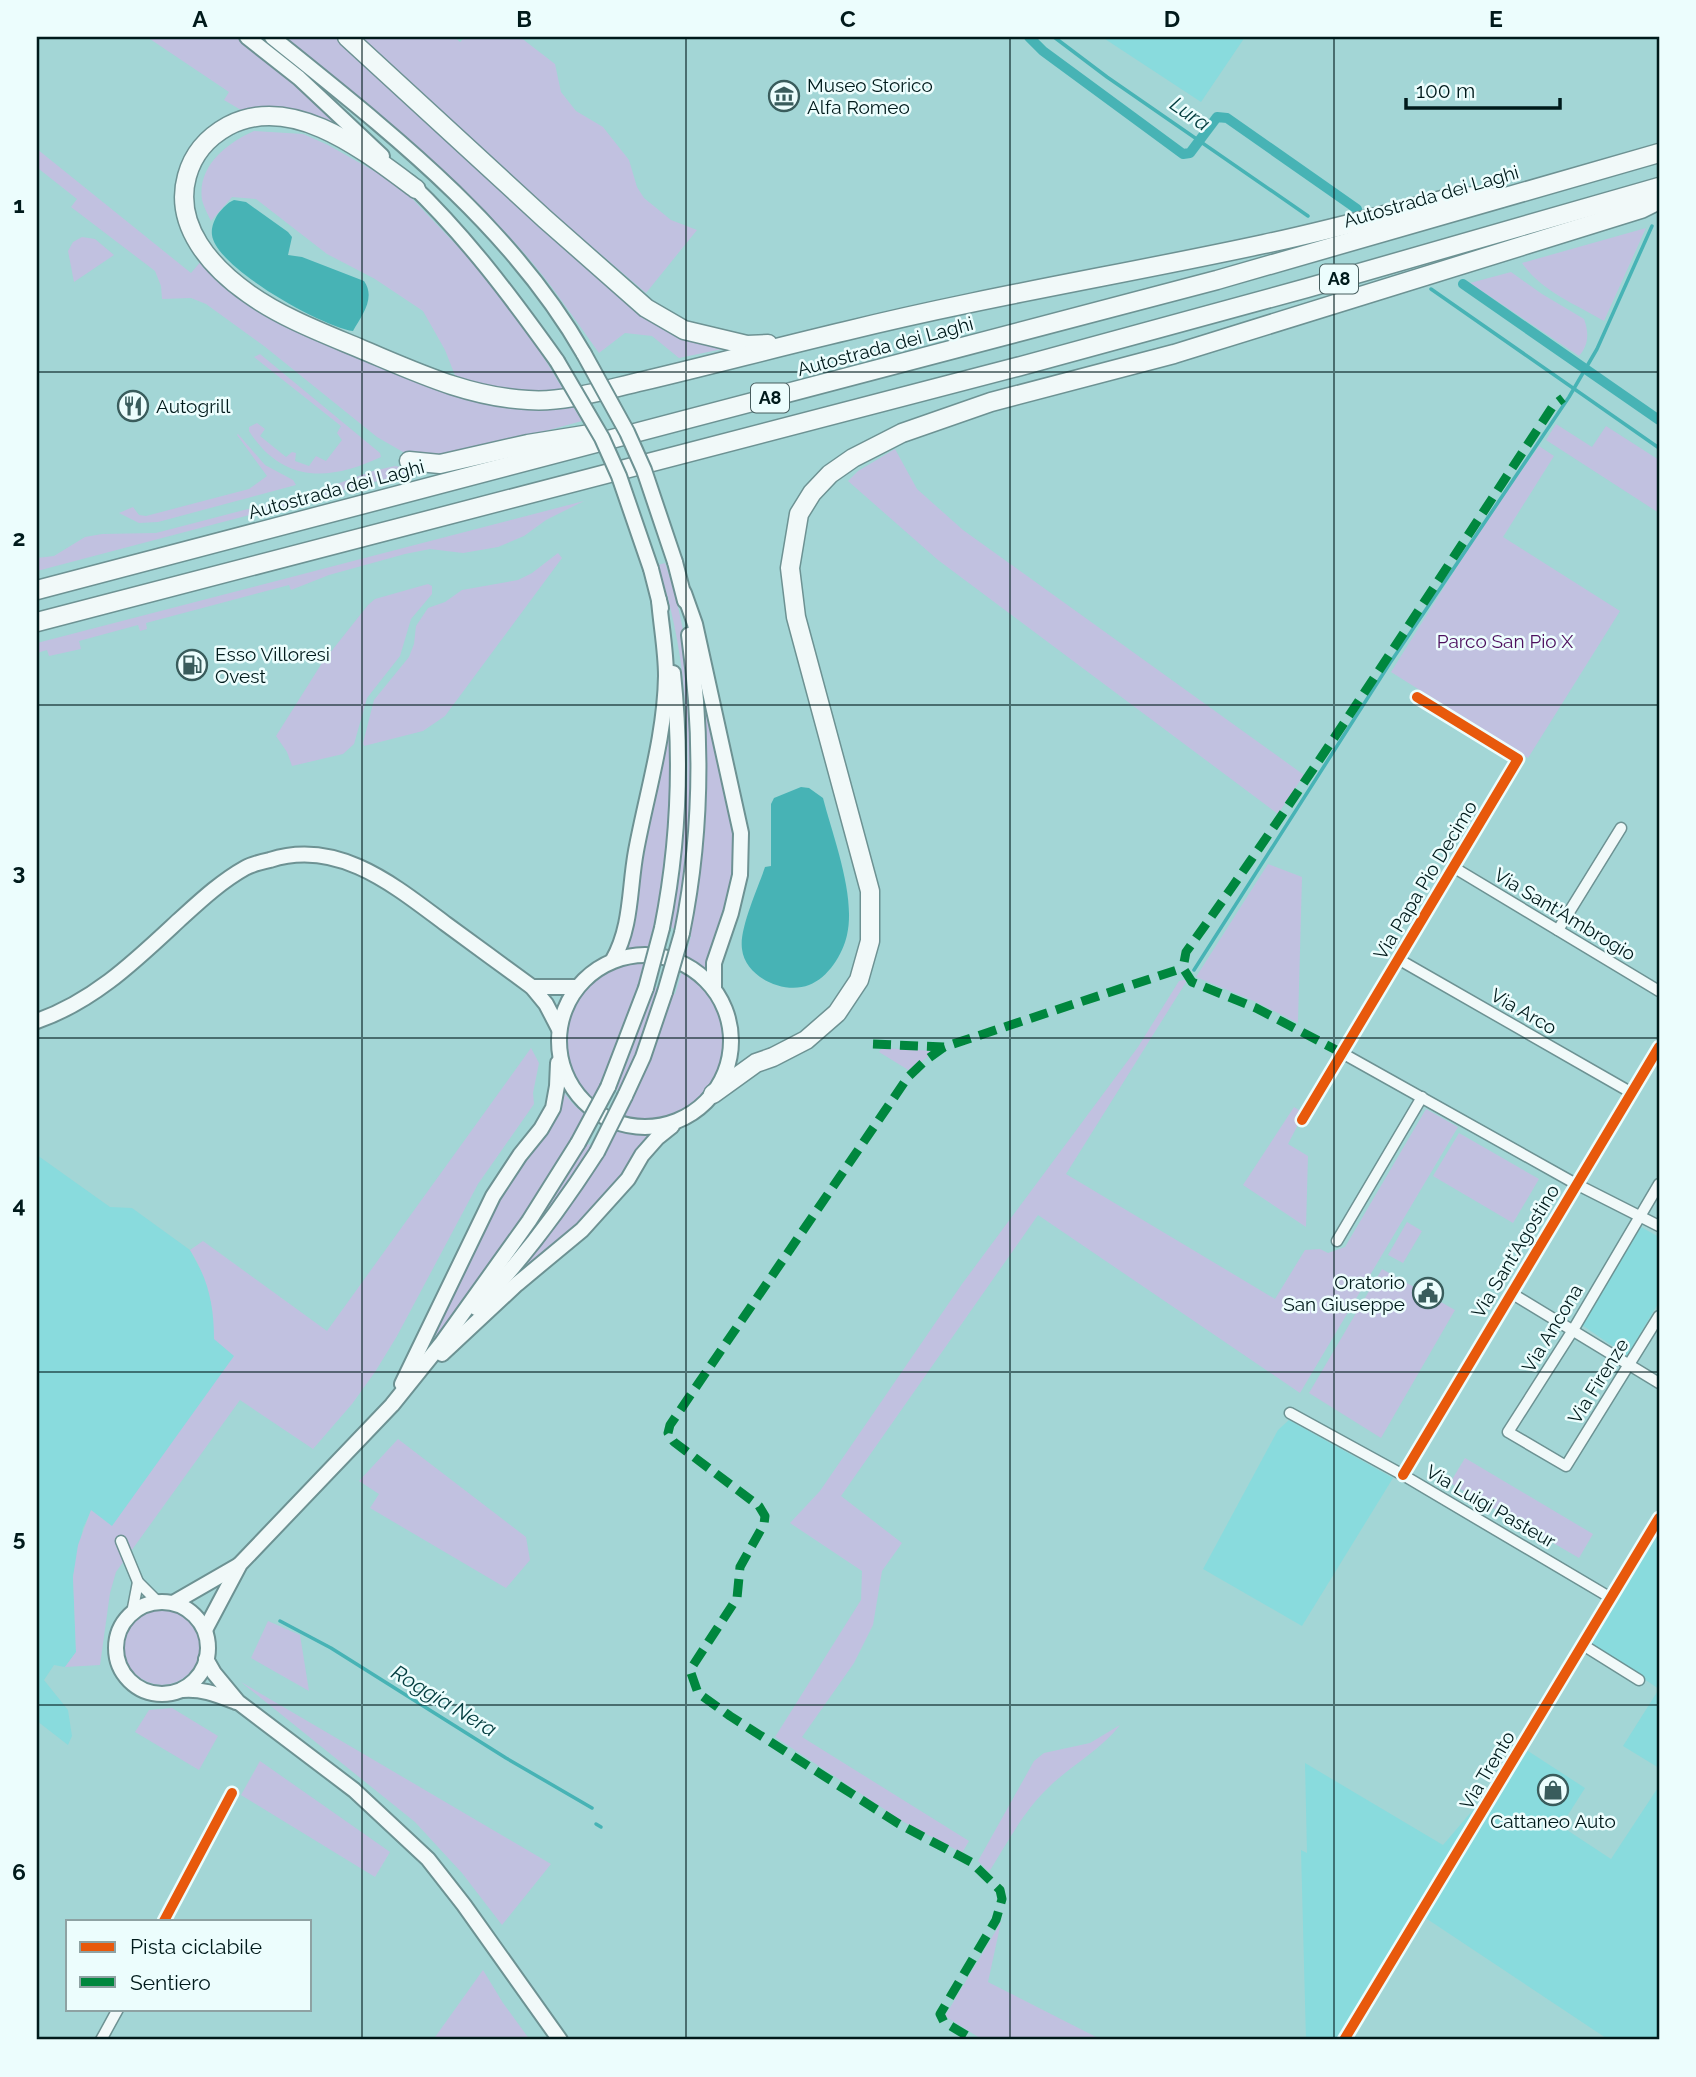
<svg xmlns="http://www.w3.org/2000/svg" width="1696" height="2077" viewBox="0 0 1696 2077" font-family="Raleway,sans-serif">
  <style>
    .built { fill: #89dbdd }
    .green { fill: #c1c1e0 }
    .water { fill: #47b3b5 }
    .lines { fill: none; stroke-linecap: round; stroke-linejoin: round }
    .stream { stroke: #47b3b5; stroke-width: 3.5 }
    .canal { stroke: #47b3b5; stroke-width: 10 }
    .minor-casing { stroke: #6d9293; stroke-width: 13 }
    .secondary-casing { stroke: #6d9293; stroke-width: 18 }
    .motorway-casing { stroke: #6d9293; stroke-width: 21 }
    .minor { stroke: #f1f9f9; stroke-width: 10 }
    .secondary { stroke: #f1f9f9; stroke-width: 14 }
    .motorway { stroke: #f1f9f9; stroke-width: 18 }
    .secondary-bridge-casing { stroke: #6d9293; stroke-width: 18; stroke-linecap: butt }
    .secondary-bridge { stroke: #f1f9f9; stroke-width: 14 }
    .quiet { stroke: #00873e; stroke-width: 9; stroke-dasharray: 18 9; stroke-linecap: butt }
    .cycleway-casing { stroke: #ecfdfd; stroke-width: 15 }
    .cycleway { stroke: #e8590c; stroke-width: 10 }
    .grid { fill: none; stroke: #001a1b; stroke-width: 2; stroke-opacity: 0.55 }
    .labels { text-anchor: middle; stroke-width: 5; stroke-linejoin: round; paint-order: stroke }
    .shield { fill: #ecfdfd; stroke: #475e5f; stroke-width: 2 }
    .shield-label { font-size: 18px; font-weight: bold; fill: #001a1b }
    .poi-label { font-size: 19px; fill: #001a1b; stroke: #ecfdfd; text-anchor: start }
    .street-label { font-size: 19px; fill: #001a1b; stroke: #ecfdfd }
    .park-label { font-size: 19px; fill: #4d0f5e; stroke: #ecfdfd }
    .water-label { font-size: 21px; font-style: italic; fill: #023c3e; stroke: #ecfdfd }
    .neatline { fill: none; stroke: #001a1b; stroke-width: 2.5 }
    .grid-label { font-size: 23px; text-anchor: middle; font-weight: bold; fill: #001a1b }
  </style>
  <rect width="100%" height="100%" fill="#a3d6d6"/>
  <g class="built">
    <polygon points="1102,37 1245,37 1201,102"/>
    <polygon points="37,1155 110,1207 132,1208 190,1250 207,1282 214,1317 235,1356 112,1527 91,1511 83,1528 73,1577 76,1652 65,1667 54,1665 44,1680 68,1710 72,1736 68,1745 37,1721"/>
    <polygon points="1641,1227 1659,1237 1659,1302 1627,1356 1582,1325"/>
    <polygon points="1289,1420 1393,1478 1302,1626 1203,1569 1278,1430"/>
    <polygon points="1659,1528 1659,1689 1589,1642"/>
    <polygon points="1659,1689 1659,1768 1623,1746"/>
    <polygon points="1525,1749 1585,1788 1561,1826 1611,1859 1659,1786 1659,2040 1609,2040 1415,1911 1336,2040 1306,2040 1301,1850 1307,1853 1305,1763 1443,1845"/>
  </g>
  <g class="green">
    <polygon points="147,37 239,37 295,82 357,138 246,113 224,100 229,92"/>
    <path d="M282 37H340L643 311 742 345 679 358 652 336 625 333 599 353C578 324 558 294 535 266 463 179 370 107 282 37Z"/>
    <polygon points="361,37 454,37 460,42 465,37 520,37 555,64 561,92 576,111 603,127 629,160 637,187 644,198 671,220 697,230 646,293 549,210"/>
    <path d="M254 131 303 134 328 145 399 185 486 276 535 343 564 391 545 394 458 383 445 350 423 311 375 279 327 254 256 199 232 197 211 221C208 215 204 207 202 200 197 166 227 143 254 131Z"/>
    <polygon points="37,149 191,273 203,259 217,273 435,386 571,403 582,421 446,458 421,458 403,452 377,437 264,346 206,304 191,298 162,299 161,286 155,271 71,207 77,199 39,169 37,171"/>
    <path d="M1646 228 1604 321C1575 304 1541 291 1522 263Z"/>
    <polygon points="82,237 95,239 114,255 74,282 68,251 73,242"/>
    <path d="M1511 272 1542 294 1584 319C1589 333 1589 344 1579 356L1470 283Z"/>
    <path d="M260 354 380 453 381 457C330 481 283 484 249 431V427L257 423 265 429 260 436 286 457 292 452 296 453 295 461 309 466 316 456 326 461 342 440 337 433 341 426 254 357Z"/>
    <polygon points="1556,424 1592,447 1606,426 1659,460 1659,513 1546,440"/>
    <polygon points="238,434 265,465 293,480 296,485 158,522 139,523 119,513 133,507 139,515 146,516 249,489 267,476 237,435"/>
    <polygon points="1539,446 1554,456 1503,537 1620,611 1528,758 1391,672 1483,525"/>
    <polygon points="895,449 917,489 963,530 1304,775 1278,814 938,560 848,481 858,471"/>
    <polygon points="395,466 408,468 412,472 37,571 37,558 54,556 85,537 102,534 156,533 317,491 373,471"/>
    <polygon points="584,501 546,520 524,536 498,547 463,553 430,549 405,554 329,575 291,590 289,585 146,623 147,629 140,631 138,625 79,641 81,649 49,656 47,650 37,653 37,643"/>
    <polygon points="558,553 562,558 445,716 423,731 364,746 363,743 374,700 409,657 414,644 416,626 428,608 445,602 462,590 518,580 532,573"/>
    <path d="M665 563C706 679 696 811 676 930L669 926C695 810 696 679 658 565Z"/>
    <polygon points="428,584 432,586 432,594 411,619 400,656 367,698 354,744 343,754 292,766 287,752 276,736 322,663 368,605 375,599"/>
    <path d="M706 698C719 756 741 818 732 879 728 904 718 927 710 951 708 958 708 966 706 972L685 958 691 936 688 935C704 858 710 781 704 702Z"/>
    <polygon points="671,709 672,830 656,927 653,928 648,948 623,950 642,848 665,751"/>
    <polygon points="1268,864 1302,877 1298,1023 1254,1001 1196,977"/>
    <path d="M645 960 638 984 641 986 592 1102C535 1052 570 963 645 960Z"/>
    <path d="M682 971C696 982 709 993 717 1011 745 1074 684 1131 621 1118L654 1049 672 994H675Z"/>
    <polygon points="1188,979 1066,1174 1275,1299 1305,1250 1320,1249 1328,1253 1345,1247 1426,1109 1458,1127 1300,1393 1038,1215 841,1496 902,1543 882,1571 873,1625 854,1663 802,1737 969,1841 962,1853 902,1821 775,1737 861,1600 862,1571 790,1523 820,1491 962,1284 1138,1047 1179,981"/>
    <polygon points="654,986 661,990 644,1040 622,1092 614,1089 627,1063"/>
    <path d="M531 1048 539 1063 533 1093 534 1104 478 1184 397 1336 375 1372 352 1404 313 1449 240 1400 116 1572 110 1593 100 1665 65 1667 76 1652 73 1577 78 1545 91 1510 112 1526 234 1356 214 1339C214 1304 208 1279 190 1250L203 1241 327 1331Z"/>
    <polygon points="882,1048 935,1051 910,1071 879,1052"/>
    <polygon points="562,1091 575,1106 586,1115 557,1173 484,1277 428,1345 492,1207"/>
    <polygon points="1294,1107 1304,1113 1288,1144 1308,1156 1306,1227 1243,1185"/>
    <polygon points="615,1130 634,1135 649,1134 650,1137 608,1197 521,1276 518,1272 565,1214 590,1176"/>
    <polygon points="1459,1133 1539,1179 1513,1223 1433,1176"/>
    <polygon points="585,1144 594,1145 568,1190 493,1281 551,1201"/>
    <polygon points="1407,1222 1422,1231 1403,1263 1388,1255"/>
    <polygon points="1382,1269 1455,1310 1381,1438 1309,1393"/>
    <polygon points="398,1439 526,1537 530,1560 506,1588 370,1508 379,1494 359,1481"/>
    <polygon points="1465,1458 1593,1534 1579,1558 1450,1483"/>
    <circle cx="162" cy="1647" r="38"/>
    <polygon points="268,1621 300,1635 309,1691 251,1658"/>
    <polygon points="241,1682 551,1864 502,1925 462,1873 415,1822"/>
    <polygon points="172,1708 218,1736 199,1770 135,1732 149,1710"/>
    <path d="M1120 1725C1100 1751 1071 1765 1048 1788 1023 1812 1007 1843 989 1872L978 1861 1034 1761 1044 1753 1090 1743Z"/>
    <polygon points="260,1761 390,1852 375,1877 241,1795"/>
    <polygon points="1001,1922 988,1982 1102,2040 983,2040 945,2016"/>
    <polygon points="483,1970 503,2003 530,2040 433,2040"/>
  </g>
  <g class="water">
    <path d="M234 200 246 202 288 232 292 237 288 255 302 257 364 281C376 298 362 315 353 331 323 327 216 268 212 235 211 228 214 220 218 214 223 208 227 203 234 200Z"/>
    <path d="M801 787 809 788 823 798C833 837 856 895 847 935 843 954 828 978 809 985 784 995 745 977 742 949 739 929 758 888 765 867L771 866V804L774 798Z"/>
  </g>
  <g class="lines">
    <g class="stream">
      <polyline points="1054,37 1107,77 1308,216"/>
      <polyline points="1431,289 1659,448"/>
      <polyline points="1194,970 1390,663 1569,397 1597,349 1652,226"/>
      <polyline points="280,1621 331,1648 506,1758 592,1808"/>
      <polyline points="596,1824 601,1827"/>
    </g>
    <g class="canal">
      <polyline points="1029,37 1043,51 1183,154 1190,153 1217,117 1227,118 1357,209"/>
      <polyline points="1463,284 1659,420"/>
    </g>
    <g class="minor-casing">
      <g id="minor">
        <polyline points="1453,867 1659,991"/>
        <polyline points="1558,930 1621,828"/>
        <polyline points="1398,959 1632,1093"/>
        <polyline points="1342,1053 1576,1184 1659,1226"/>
        <polyline points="1302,1120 1518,759 1417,697"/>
        <polyline points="1659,1184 1573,1330 1508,1432 1566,1466 1659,1316"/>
        <polyline points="1337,1241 1422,1097"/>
        <polyline points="1511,1293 1659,1383"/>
        <polyline points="1290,1413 1403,1475 1611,1598"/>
        <polyline points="1403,1475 1659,1047"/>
        <polyline points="121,1541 138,1582 158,1602"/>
        <polyline points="132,1613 138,1582"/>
        <polyline points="1583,1645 1639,1680"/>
        <polyline points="164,1921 232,1793"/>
        <polyline points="101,2040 118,2009"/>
        <polyline points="1344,2040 1659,1518"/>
      </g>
    </g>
    <g class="secondary-casing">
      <g id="secondary">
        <polyline points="247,37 299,78 382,156"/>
        <path d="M272 37C387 130 509 223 584 354"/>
        <path d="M409 182C466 236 512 298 557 361"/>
        <polyline points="675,562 685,601"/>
        <polyline points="651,569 661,608"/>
        <polyline points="684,593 695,624 741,833 740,875 731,913 714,963 714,989"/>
        <path d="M662 928C679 843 682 758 673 673"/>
        <path d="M682 933C702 835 703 735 689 635"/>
        <circle cx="645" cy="1041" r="86"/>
        <path d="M613 960C632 926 629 889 636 851 647 792 665 736 666 676 666 651 661 625 659 600"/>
        <polyline points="532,987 577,987"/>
        <path d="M37 1021C94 1001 135 961 178 921 199 902 220 882 245 868 252 864 261 862 270 860 338 838 395 886 446 924 475 945 503 966 532 987L546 1004 559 1029"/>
        <polyline points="608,1087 646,988"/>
        <polyline points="625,1096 643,1057 665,992"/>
        <path d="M476 1308C523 1260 561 1208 597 1152"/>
        <polyline points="442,1354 517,1284 582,1230 628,1179 642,1155 657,1138 672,1126"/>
        <polyline points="402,1384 493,1196 520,1155 541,1129 553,1108 557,1086 558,1063"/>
        <circle cx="162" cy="1648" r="46"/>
        <polyline points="173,1603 239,1565"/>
        <polyline points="205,1630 240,1564 392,1405 441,1344 529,1221 578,1143"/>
        <polyline points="206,1659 214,1673 238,1702 354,1790 428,1859 464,1905 560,2040"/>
        <path d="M182 1690C202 1688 218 1695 236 1702"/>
      </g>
    </g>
    <g class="motorway-casing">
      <g id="motorway">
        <polyline points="347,37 545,219 646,308 684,330 747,345 768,344"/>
        <path d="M416 189C366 152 293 92 228 126 208 137 193 154 187 176 173 226 212 268 249 294 283 318 323 333 361 349 416 372 468 397 528 400 566 403 607 389 643 381 711 365 778 347 846 331 984 297 1125 274 1264 244 1326 231 1388 214 1450 198L1476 196 1501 198"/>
        <polyline points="409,461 440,464 528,444 590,434"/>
        <polyline points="37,590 1217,280 1659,153"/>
        <polyline points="37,622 1017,367 1307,288 1659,187"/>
        <polyline points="713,1094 756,1063 773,1057 806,1040 837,1013 859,980 870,941 870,891 796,617 790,568 799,514 812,493 830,474 853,458 902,433 991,402 1174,354 1641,209 1659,200"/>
      </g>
    </g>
    <use href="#minor" class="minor"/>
    <use href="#secondary" class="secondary"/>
    <use href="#motorway" class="motorway"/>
    <g class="secondary-bridge-casing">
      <g id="secondary-bridge">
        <polyline points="584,354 627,432 644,470 675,562"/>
        <polyline points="557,361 602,438 619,476 651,569"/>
        <polyline points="646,988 662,928"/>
        <polyline points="665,992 682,933"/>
        <polyline points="578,1143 608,1087"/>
        <polyline points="597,1152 625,1096"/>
      </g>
    </g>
    <use href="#secondary-bridge" class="secondary-bridge"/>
    <g class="quiet">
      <polyline points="873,1044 944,1047 1183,968"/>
      <polyline points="944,1047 926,1060 908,1077 670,1425 668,1433 674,1442 759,1506 765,1516 764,1524 740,1567 737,1598 692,1667 691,1673 698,1693 730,1716 899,1824 971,1862 1000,1890 1002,1899 996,1920 940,2014 944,2022 974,2040"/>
      <path d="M1342 1053 1256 1008 1192 982 1183 968 1186 952C1314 774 1432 589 1553 406L1563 398"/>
    </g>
    <g class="cycleway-casing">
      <g id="cycleway">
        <polyline points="1302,1120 1518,759 1417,697"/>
        <polyline points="1403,1475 1659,1047"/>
        <polyline points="164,1921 232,1793"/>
        <polyline points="1344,2040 1659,1518"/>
      </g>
    </g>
    <use href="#cycleway" class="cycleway"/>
  </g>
  <path class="grid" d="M362 37V2040M686 37V2040M1010 37V2040M1334 37V2040M37 372H1659M37 705H1659M37 1038H1659M37 1372H1659M37 1705H1659"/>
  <defs>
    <g id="museum-ring" transform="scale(1.575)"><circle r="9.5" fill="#ecfdfd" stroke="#395c5c" stroke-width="1.5"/><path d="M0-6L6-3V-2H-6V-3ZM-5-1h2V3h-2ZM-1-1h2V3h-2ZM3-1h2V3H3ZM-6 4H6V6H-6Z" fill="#395c5c"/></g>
    <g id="restaurant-ring" transform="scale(1.575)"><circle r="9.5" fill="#ecfdfd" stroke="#395c5c" stroke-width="1.5"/><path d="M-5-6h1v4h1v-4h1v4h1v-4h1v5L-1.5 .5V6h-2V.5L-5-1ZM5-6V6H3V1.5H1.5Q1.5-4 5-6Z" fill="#395c5c"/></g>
    <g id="fuel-ring" transform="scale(1.575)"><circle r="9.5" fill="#ecfdfd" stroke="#395c5c" stroke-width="1.5"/><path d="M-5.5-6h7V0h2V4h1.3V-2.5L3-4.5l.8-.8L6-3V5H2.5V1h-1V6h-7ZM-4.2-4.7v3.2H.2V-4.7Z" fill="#395c5c"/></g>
    <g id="civic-ring" transform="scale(1.575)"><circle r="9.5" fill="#ecfdfd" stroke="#395c5c" stroke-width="1.5"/><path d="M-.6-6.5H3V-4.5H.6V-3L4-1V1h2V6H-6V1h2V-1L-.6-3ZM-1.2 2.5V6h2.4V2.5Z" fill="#395c5c"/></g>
    <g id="shop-ring" transform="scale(1.575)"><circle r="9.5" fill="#ecfdfd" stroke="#395c5c" stroke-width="1.5"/><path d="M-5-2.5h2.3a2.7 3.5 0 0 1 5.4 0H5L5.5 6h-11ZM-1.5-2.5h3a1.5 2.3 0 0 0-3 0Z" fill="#395c5c"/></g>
  </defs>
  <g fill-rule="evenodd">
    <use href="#museum-ring" x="784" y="96"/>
    <use href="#restaurant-ring" x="133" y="406"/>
    <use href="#fuel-ring" x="192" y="665"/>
    <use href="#civic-ring" x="1428" y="1293"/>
    <use href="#shop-ring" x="1553" y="1790"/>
  </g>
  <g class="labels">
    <g class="shield">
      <rect x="1320" y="264.5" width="38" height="29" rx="5"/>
      <rect x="751" y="383.5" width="38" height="29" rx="5"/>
    </g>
    <g class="shield-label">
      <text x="1339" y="285">A8</text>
      <text x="770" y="404">A8</text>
    </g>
    <g class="poi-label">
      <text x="807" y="92">Museo Storico<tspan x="807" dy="22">Alfa Romeo</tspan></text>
      <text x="156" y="413">Autogrill</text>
      <text x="215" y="661">Esso Villoresi<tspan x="215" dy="22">Ovest</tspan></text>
      <text x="1405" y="1289" text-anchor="end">Oratorio<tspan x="1405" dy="22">San Giuseppe</tspan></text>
      <text x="1553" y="1828" text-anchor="middle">Cattaneo Auto</text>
    </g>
    <g class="street-label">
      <text transform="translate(1431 196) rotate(-16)" y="7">Autostrada dei Laghi</text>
      <text transform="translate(885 346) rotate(-15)" y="7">Autostrada dei Laghi</text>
      <text transform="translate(336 489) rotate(-15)" y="7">Autostrada dei Laghi</text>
      <text transform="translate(1425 880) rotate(-59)" y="7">Via Papa Pio Decimo</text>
      <text transform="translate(1565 914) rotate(31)" y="7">Via Sant'Ambrogio</text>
      <text transform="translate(1524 1011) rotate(30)" y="7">Via Arco</text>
      <text transform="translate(1515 1251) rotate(-59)" y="7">Via Sant'Agostino</text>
      <text transform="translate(1552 1328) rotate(-59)" y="7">Via Ancona</text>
      <text transform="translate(1598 1381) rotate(-58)" y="7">Via Firenze</text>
      <text transform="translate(1491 1506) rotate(30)" y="7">Via Luigi Pasteur</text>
      <text transform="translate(1487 1770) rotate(-59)" y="7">Via Trento</text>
    </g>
    <g class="park-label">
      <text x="1505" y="648">Parco San Pio X</text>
    </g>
    <g class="water-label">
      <text transform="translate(1190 114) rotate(35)" y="7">Lura</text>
      <text transform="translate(444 1701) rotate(31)" y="7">Roggia Nera</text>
    </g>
  </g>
  <rect width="1696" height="2077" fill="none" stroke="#ecfdfd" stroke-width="77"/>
  <rect x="66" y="1920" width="245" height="91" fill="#ecfdfd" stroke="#8ea2a3" stroke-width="2"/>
  <rect x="80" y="1942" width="35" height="10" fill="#e8590c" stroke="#8ea2a3" stroke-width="2"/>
  <text x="130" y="1954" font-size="21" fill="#001a1b">Pista ciclabile</text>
  <rect x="80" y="1977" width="35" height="10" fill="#00873e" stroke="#8ea2a3" stroke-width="2"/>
  <text x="130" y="1990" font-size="21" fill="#001a1b">Sentiero</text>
  <path d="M1406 98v10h154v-10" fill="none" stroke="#001a1b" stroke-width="3.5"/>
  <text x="1416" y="98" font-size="21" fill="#001a1b" stroke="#ecfdfd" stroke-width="5" paint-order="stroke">100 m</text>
  <rect x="38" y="38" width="1620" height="2000" class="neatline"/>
  <g class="grid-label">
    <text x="200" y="27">A</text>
    <text x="524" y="27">B</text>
    <text x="848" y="27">C</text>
    <text x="1172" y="27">D</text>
    <text x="1496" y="27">E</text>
    <text x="19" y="213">1</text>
    <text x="19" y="546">2</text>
    <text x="19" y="880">3</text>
    <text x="19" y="1213">4</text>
    <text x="19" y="1546">5</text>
    <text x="19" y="1880">6</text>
  </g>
</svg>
